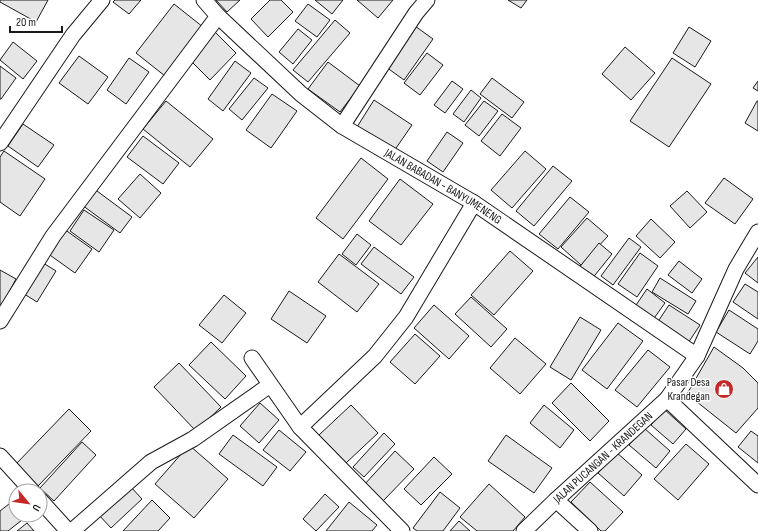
<svg xmlns="http://www.w3.org/2000/svg" width="758" height="531" viewBox="0 0 758 531" font-family="'Sofia Sans Condensed',sans-serif">
  <style>
    .building { fill: #e6e6e6; stroke: #1a1a1a }
    .lines { fill: none; stroke-linecap: round; stroke-linejoin: round }
    .minor-casing { stroke: #1a1a1a; stroke-width: 17 }
    .minor { stroke: #fff; stroke-width: 15 }
    .labels { text-anchor: middle; stroke-width: 3; stroke-linejoin: round; paint-order: stroke }
    .street-label { font-size: 12px; fill: #1a1a1a; stroke: #fff }
    .poi-label { font-size: 12px; fill: #1a1a1a; stroke: #fff; text-anchor: end }
  </style>
  <rect width="100%" height="100%" fill="#fff"/>
  <g class="building">
    <polygon points="0,0 48,0 36,22 0,2"/>
    <polygon points="115,0 141,0 129,14 113,2"/>
    <polygon points="216,0 240,0 227,12"/>
    <polygon points="270,0 281,0 293,12 268,37 251,19"/>
    <polygon points="315,0 343,0 332,14"/>
    <polygon points="357,0 393,0 378,18"/>
    <polygon points="508,0 527,0 521,8"/>
    <polygon points="174,4 203,27 165,76 136,53"/>
    <polygon points="308,4 330,20 317,37 295,21"/>
    <polygon points="335,20 350,33 308,82 293,70"/>
    <polygon points="415,26 433,39 404,80 386,67"/>
    <polygon points="689,27 711,41 695,67 673,53"/>
    <polygon points="298,29 312,40 293,64 279,52"/>
    <polygon points="215,32 236,53 210,80 189,59"/>
    <polygon points="13,42 37,61 23,79 0,60"/>
    <polygon points="625,47 655,73 631,100 602,74"/>
    <polygon points="427,53 443,65 420,95 404,83"/>
    <polygon points="79,56 108,77 88,104 59,83"/>
    <polygon points="129,58 149,72 126,104 107,90"/>
    <polygon points="672,58 711,84 669,147 630,121"/>
    <polygon points="235,61 251,73 223,111 208,99"/>
    <polygon points="328,62 360,86 340,112 308,89"/>
    <polygon points="0,66 16,78 1,99 0,99"/>
    <polygon points="254,78 268,88 242,120 229,109"/>
    <polygon points="492,78 524,102 512,118 480,94"/>
    <polygon points="452,81 463,89 445,113 434,105"/>
    <polygon points="758,81 758,91 753,88"/>
    <polygon points="471,90 481,98 464,122 453,114"/>
    <polygon points="272,94 297,111 271,148 246,130"/>
    <polygon points="374,100 412,125 394,151 357,127"/>
    <polygon points="166,101 213,139 190,167 143,129"/>
    <polygon points="484,101 498,111 479,136 465,125"/>
    <polygon points="757,101 758,101 758,131 745,123"/>
    <polygon points="502,114 521,128 500,156 481,141"/>
    <polygon points="23,124 54,145 38,167 8,146"/>
    <polygon points="447,132 463,143 443,172 427,161"/>
    <polygon points="143,136 179,163 163,184 127,157"/>
    <polygon points="4,151 45,179 20,216 0,202 0,157"/>
    <polygon points="525,151 546,169 512,208 491,190"/>
    <polygon points="361,158 388,179 343,239 316,218"/>
    <polygon points="553,166 572,181 534,226 516,211"/>
    <polygon points="140,174 161,193 140,218 118,199"/>
    <polygon points="724,178 753,199 735,224 705,203"/>
    <polygon points="400,179 433,204 401,245 369,221"/>
    <polygon points="93,188 132,217 120,233 82,205"/>
    <polygon points="687,191 707,212 690,228 670,206"/>
    <polygon points="570,197 589,212 558,249 539,234"/>
    <polygon points="84,210 114,230 99,252 70,231"/>
    <polygon points="587,218 608,236 581,265 561,247"/>
    <polygon points="651,219 675,242 660,258 636,236"/>
    <polygon points="64,229 92,249 75,273 47,253"/>
    <polygon points="357,234 371,245 356,265 342,254"/>
    <polygon points="629,238 641,247 613,285 601,276"/>
    <polygon points="599,243 612,254 591,280 578,269"/>
    <polygon points="374,247 414,277 401,294 361,264"/>
    <polygon points="510,251 533,271 494,315 471,295"/>
    <polygon points="640,253 658,266 637,297 618,284"/>
    <polygon points="339,254 379,284 357,312 318,282"/>
    <polygon points="758,257 758,283 745,273"/>
    <polygon points="40,261 56,271 37,302 21,292"/>
    <polygon points="679,261 702,279 692,293 668,275"/>
    <polygon points="0,270 16,279 0,309"/>
    <polygon points="660,278 696,301 688,314 652,292"/>
    <polygon points="745,284 758,292 758,319 733,302"/>
    <polygon points="647,289 665,303 652,321 634,308"/>
    <polygon points="289,291 326,316 307,343 271,319"/>
    <polygon points="224,295 246,313 222,343 199,325"/>
    <polygon points="471,297 507,329 491,347 455,314"/>
    <polygon points="434,305 469,336 449,359 414,328"/>
    <polygon points="669,305 700,325 688,343 657,323"/>
    <polygon points="729,310 758,329 758,341 750,354 716,332"/>
    <polygon points="580,317 601,330 571,380 550,367"/>
    <polygon points="618,323 643,341 607,389 582,370"/>
    <polygon points="415,334 440,356 415,384 390,362"/>
    <polygon points="515,338 546,364 520,394 490,368"/>
    <polygon points="211,342 246,376 225,399 189,365"/>
    <polygon points="714,347 743,368 758,383 758,408 736,433 687,394"/>
    <polygon points="648,350 670,367 637,407 615,390"/>
    <polygon points="179,363 221,407 196,431 154,387"/>
    <polygon points="571,383 609,421 590,441 552,403"/>
    <polygon points="260,403 279,420 259,443 240,426"/>
    <polygon points="351,405 378,433 346,463 319,435"/>
    <polygon points="544,405 574,430 560,448 530,423"/>
    <polygon points="69,409 91,431 38,486 16,464"/>
    <polygon points="664,409 686,429 673,444 651,425"/>
    <polygon points="644,428 670,451 656,468 629,445"/>
    <polygon points="279,430 306,452 290,471 263,450"/>
    <polygon points="751,431 758,436 758,463 738,447"/>
    <polygon points="384,433 395,444 364,477 353,467"/>
    <polygon points="233,435 277,467 263,486 219,454"/>
    <polygon points="506,435 552,468 534,493 488,461"/>
    <polygon points="82,442 96,455 54,501 40,488"/>
    <polygon points="686,444 709,464 678,500 654,479"/>
    <polygon points="189,445 228,479 194,518 155,484"/>
    <polygon points="395,451 414,469 382,502 364,485"/>
    <polygon points="616,452 642,475 624,496 598,473"/>
    <polygon points="434,457 452,474 421,505 404,489"/>
    <polygon points="590,482 623,512 605,531 601,531 571,502"/>
    <polygon points="489,484 525,517 513,531 477,531 460,517"/>
    <polygon points="129,485 142,499 111,528 98,514"/>
    <polygon points="440,492 460,508 443,531 417,531 413,528"/>
    <polygon points="325,494 339,507 316,531 303,519"/>
    <polygon points="152,500 170,518 158,531 123,531"/>
    <polygon points="349,502 377,525 372,531 326,531"/>
    <polygon points="9,504 16,512 16,515 18,515 22,520 8,531 0,531 0,511"/>
    <polygon points="459,521 470,531 450,531"/>
    <polygon points="27,523 34,531 17,531"/>
  </g>
  <g class="lines">
    <g class="minor-casing">
      <g id="minor">
        <path id="s1" d="M204 0 218 16 301 94 342 126 474 203 697 356"/>
        <polyline points="342,126 416,13 427,0"/>
        <polyline points="0,143 73,35 102,0"/>
        <polyline points="0,321 53,236 218,16"/>
        <polyline points="252,358 300,427 402,531"/>
        <polyline points="667,399 758,485"/>
        <polyline points="300,427 375,356 406,317 474,203"/>
        <polyline points="0,456 32,491"/>
        <polyline points="40,500 68,531"/>
        <polyline points="556,500 590,531"/>
        <polyline points="72,531 151,462 193,439 270,385"/>
        <path id="s2" d="M524 531 556 500 667 399 697 356 736 269 758 232"/>
      </g>
    </g>
    <use href="#minor" class="minor"/>
  </g>
  <defs>
    <g id="shop-disc" transform="scale(1)"><circle r="9.5" fill="#c62828" stroke="#fff"/><path d="M-5-2.5h2.3a2.7 3.5 0 0 1 5.4 0H5L5.5 6h-11ZM-1.5-2.5h3a1.5 2.3 0 0 0-3 0Z" fill="#fff"/></g>
  </defs>
  <g fill-rule="evenodd">
    <use href="#shop-disc" x="724" y="389"/>
  </g>
  <g class="labels">
    <g class="street-label">
      <text dy="4" stroke="none"><textPath href="#s1" startOffset="305">JALAN BABADAN - BANYUMENENG</textPath></text>
      <text dy="4" stroke="none"><textPath href="#s2" startOffset="108">JALAN PUCANGAN - KRANDEGAN</textPath></text>
    </g>
    <g class="poi-label">
      <text x="710" y="386">Pasar Desa<tspan x="710" dy="14">Krandegan</tspan></text>
    </g>
  </g>
  <g transform="translate(28 503) rotate(119)"><circle r="19" fill="#ffffff" stroke="#a3a3a3"/>
  <path d="M0-3L7 15L0 10L-7 15Z" fill="#c62828"/>
  <text y="-6" font-size="11" font-weight="bold" text-anchor="middle" fill="#1a1a1a">U</text>
  </g>
  <path d="M10 26v6h52v-6" fill="none" stroke="#1a1a1a" stroke-width="2"/>
  <text x="16" y="26" font-size="12" fill="#1a1a1a" stroke="#ffffff" stroke-width="3" paint-order="stroke">20 m</text>
</svg>
